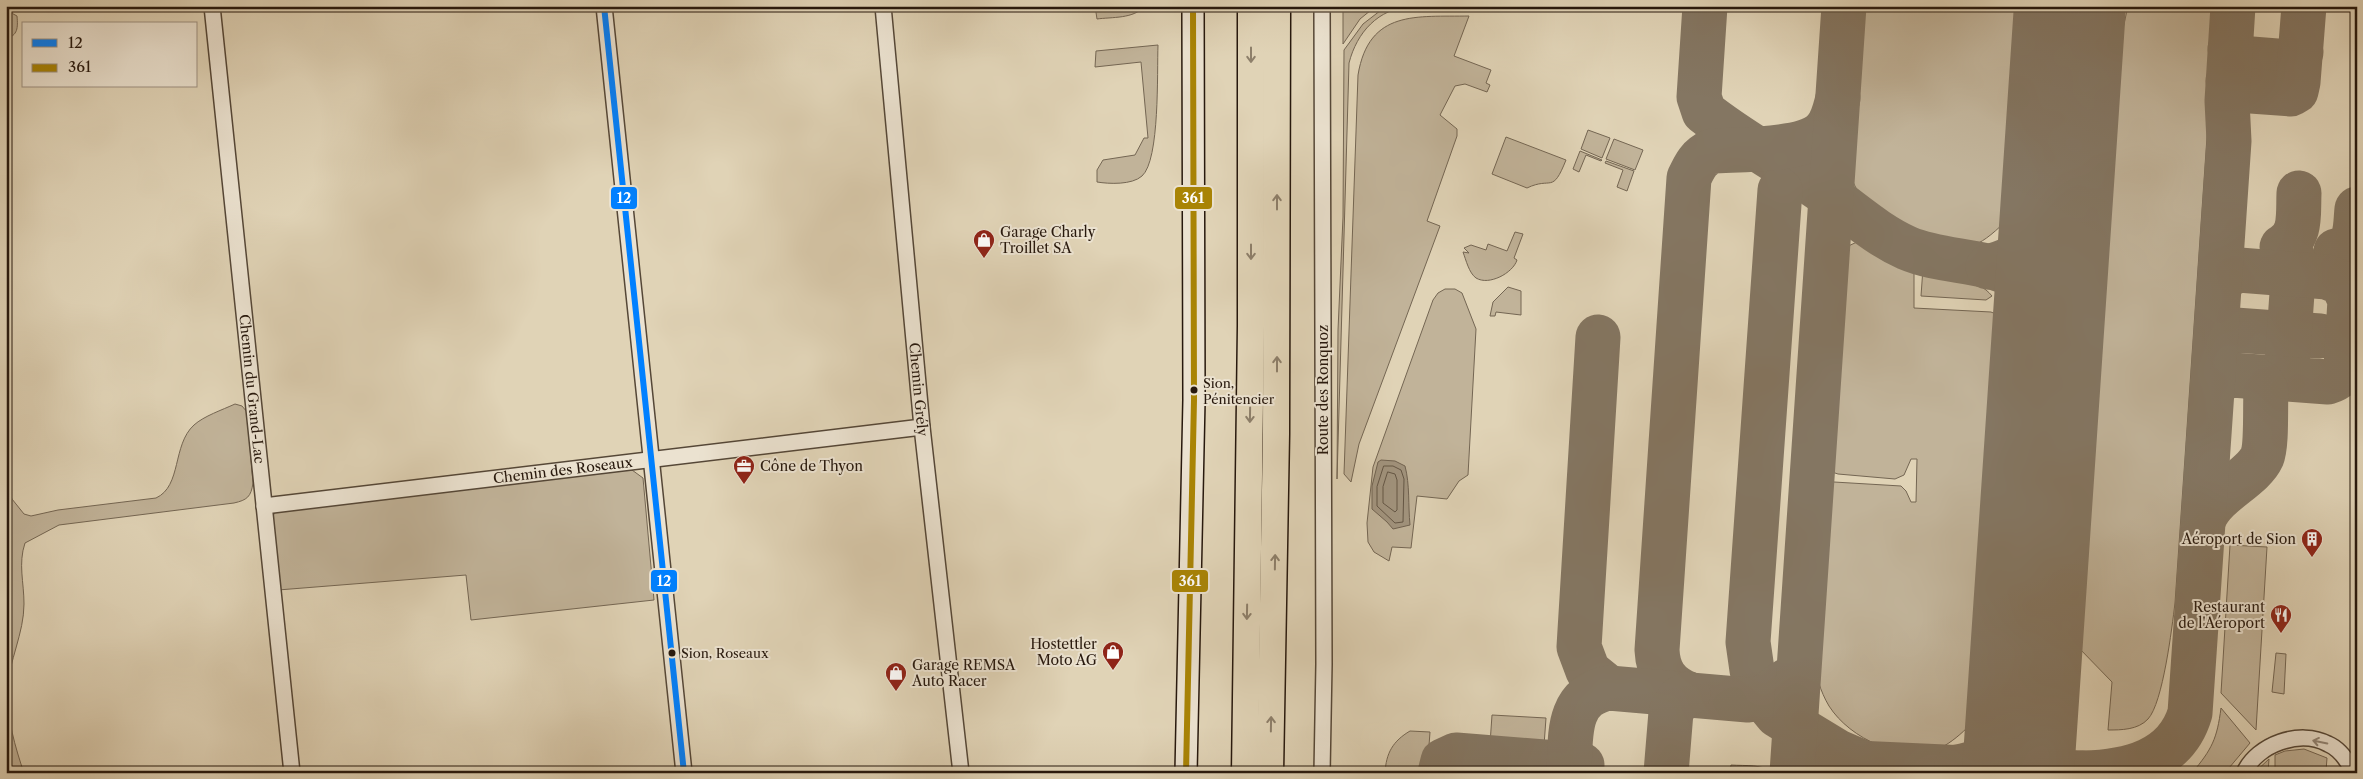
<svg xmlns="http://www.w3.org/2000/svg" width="2363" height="779" viewBox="0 0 2363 779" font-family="'Libre Caslon Text',serif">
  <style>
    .green { fill: #c1b399; stroke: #746653 }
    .water { fill: #a1937d; stroke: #706250 }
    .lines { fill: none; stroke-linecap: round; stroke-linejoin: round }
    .shore { stroke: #645645; stroke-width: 1 }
    .taxiway { stroke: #847662; stroke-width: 45 }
    .runway { stroke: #847662; stroke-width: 112 }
    .street-casing { stroke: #554737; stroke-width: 18 }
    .secondary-casing { stroke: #27180d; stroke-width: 24 }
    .highway-casing { stroke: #27180d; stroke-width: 29 }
    .street { stroke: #ebe2d0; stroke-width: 15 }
    .secondary { stroke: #ebe2d0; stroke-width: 21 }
    .highway { stroke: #e0d3b6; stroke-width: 26 }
    .bus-1-casing { stroke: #ebe2d0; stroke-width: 10 }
    .bus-2-casing { stroke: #ebe2d0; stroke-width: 10 }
    .bus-1 { stroke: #0080ff; stroke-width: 6 }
    .bus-2 { stroke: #a98405; stroke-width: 6 }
    .oneway { stroke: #8d7f6a }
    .oneway2 { stroke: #938778 }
    .bus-dot { fill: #27180d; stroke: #ebe2d0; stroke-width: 2 }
    .labels { text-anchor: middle; stroke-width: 4; stroke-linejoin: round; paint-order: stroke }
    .bus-label { font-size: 13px; fill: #27180d; stroke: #ebe2d0; text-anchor: start }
    .poi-label { font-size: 14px; fill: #27180d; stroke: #ebe2d0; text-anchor: start }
    .street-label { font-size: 14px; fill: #27180d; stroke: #ebe2d0 }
    .line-badge { stroke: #ebe2d0; stroke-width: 2 }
    .badge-label { font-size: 14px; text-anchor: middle; font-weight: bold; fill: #fff }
  </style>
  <rect width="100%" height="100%" fill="#e0d3b6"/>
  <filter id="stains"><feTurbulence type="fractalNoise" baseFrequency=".004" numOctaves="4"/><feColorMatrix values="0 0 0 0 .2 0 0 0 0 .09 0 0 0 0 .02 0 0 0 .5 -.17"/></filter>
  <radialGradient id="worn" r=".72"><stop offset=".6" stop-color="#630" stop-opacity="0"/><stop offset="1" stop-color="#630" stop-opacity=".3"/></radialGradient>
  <g class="green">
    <path d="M1095 6H1144C1135 19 1111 17 1097 19Z"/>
    <polygon points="1343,6 1376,6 1360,19 1343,44"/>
    <path d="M1411 6C1378 9 1357 32 1349 63L1337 479 1338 330 1343 217 1344 50 1363 24 1385 7Z"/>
    <path d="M1857 6H2015L2018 31 2005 222C1978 248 1964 255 1927 242 1899 232 1867 213 1854 184 1842 156 1849 123 1851 94 1853 65 1855 35 1857 6Z"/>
    <path d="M2128 6H2216L2175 603C2172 627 2163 703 2148 719 2138 730 2121 730 2108 730L2112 682 2078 647 2119 34 2122 33Z"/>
    <path d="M6 10 17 16C18 28 18 35 6 39Z"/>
    <path d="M1469 16 1454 56 1491 70 1486 83 1490 85 1487 92 1465 84 1455 86 1440 115 1457 129V136L1427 221 1440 226 1359 444 1351 482 1344 474 1358 75C1369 9 1417 17 1469 16Z"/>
    <path d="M1158 45C1157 72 1160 160 1142 176 1132 185 1109 184 1097 182V170L1103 160 1135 155 1144 138H1148L1141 62 1095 67 1096 51Z"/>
    <polygon points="1588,130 1610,138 1602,158 1581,149"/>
    <path d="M1506 137 1566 160C1552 195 1552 176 1527 188L1492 174Z"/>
    <polygon points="1614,139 1643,150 1635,170 1606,159"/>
    <polygon points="1580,151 1602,160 1601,161 1586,155 1579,172 1573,169"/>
    <polygon points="1606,161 1634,171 1627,191 1617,187 1623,170 1605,163"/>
    <path d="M1515 232 1523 234 1514 258 1517 260C1513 273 1489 286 1476 278 1469 273 1466 260 1463 252L1469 253 1464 248 1471 245 1486 250 1488 244 1507 251Z"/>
    <path d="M1857 242H1867L1914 265V308L1991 312 1998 315 1970 725C1962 733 1951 743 1940 748 1902 763 1850 739 1829 706 1820 691 1816 675 1813 659L1823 497C1825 489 1827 485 1834 482L1901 486 1906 491 1911 502H1916L1917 459H1911L1904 475 1895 479 1838 474 1829 471 1824 462 1839 259 1844 248Z"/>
    <path d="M1923 268C1944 274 1978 278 1992 296L1986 300 1921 296Z"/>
    <polygon points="1508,287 1521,291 1521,315 1496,312 1495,316 1490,316 1493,302"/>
    <polygon points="1445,289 1455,289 1462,293 1476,329 1468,475 1459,481 1447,499 1417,496 1411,548 1392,547 1389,561 1374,552 1368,542 1367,523 1373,467 1433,300 1438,293"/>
    <path d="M235 404 242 406 247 412 253 483C251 497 247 500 234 503L59 525 25 543C18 564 24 582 24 604 24 633 9 661 7 690 7 718 15 747 24 773H6V480L12 499 24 514 31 516 58 510 156 498C182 486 172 445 194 425 204 416 222 410 235 404Z"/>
    <polygon points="618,468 632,470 643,478 654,600 471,620 466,575 278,590 271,520 275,512"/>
    <polygon points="2230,545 2267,547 2256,730 2221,693"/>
    <polygon points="2276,653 2286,654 2284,694 2272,692"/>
    <path d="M2221 708 2250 743 2229 768 2228 773H2192C2212 749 2217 739 2221 708Z"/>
    <polygon points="1492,715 1546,718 1542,773 1488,773"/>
    <path d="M1410 731 1430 732 1427 773H1385C1386 753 1393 741 1410 731Z"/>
    <polygon points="2304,749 2327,758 2326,771 2275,769 2275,755 2285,751"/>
    <polygon points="2269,759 2268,773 2254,773"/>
    <path d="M1731 765C1746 766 1762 764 1775 773H1730Z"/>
  </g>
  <path class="water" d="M1381 460 1395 461 1405 466C1410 485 1408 505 1410 525L1393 529 1387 522 1372 509V486L1378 462Z"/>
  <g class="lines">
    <g class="shore">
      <polygon points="1384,466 1393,466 1401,470 1404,479 1403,522 1395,523 1377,506 1377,487"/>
      <polygon points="1388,472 1395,474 1397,480 1397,510 1395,512 1383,503 1383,487"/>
    </g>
    <g class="taxiway">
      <path d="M1705 6 1699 97 1704 112C1744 144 1790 167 1831 197 1856 215 1878 235 1907 248 1942 263 1985 259 2017 277 2035 288 2044 308 2048 327"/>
      <polyline points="2230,49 2233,55 2239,58 2292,62 2301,52"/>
      <polyline points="2228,81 2237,90 2291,94 2296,91 2298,82 2304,6"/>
      <polyline points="1780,190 1748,642 1752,670 1757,684 1763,698 1777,715 1838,752 1864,763"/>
      <path d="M2336 251C2358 247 2355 226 2357 209"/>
      <path d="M1988 267C2019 259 2041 244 2056 215"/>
      <polyline points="1598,337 1579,647 1588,671 1609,688"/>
      <polyline points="2216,344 2224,334 2235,330 2320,336"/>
      <path d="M2269 378 2278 375 2287 364 2294 265 2293 258 2282 247C2302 236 2298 214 2299 193"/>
      <path d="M2213 388 2223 377 2232 375 2328 382C2338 379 2341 375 2346 366L2350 300 2342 283 2327 277 2239 270 2225 276 2220 285"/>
      <path d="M2204 519C2215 492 2252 479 2262 457 2267 445 2265 406 2266 391L2262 384 2252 377"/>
      <path d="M1688 694C1667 685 1658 672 1657 650L1689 178C1695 165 1699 157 1712 151 1740 149 1806 152 1825 130 1833 121 1835 109 1838 98"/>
      <polyline points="1834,762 2081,773"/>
      <path d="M1957 767C2004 758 2014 741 2022 695"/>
      <polyline points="1440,773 1443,761 1456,755 1582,765"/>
      <path d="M1569 773C1571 738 1565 696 1609 688L1748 700 1763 698 1786 681"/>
      <polyline points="1666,773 1671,712 1679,699 1688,694"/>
      <polyline points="1792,773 1844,6"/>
      <path d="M2083 773C2128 772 2176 761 2190 713L2229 141 2227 101 2233 6"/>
    </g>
    <polyline class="runway" points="2018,773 2070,6"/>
    <g class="street-casing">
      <g id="street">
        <path id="s1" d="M212 6 292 773"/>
        <polyline points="604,6 684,773"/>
        <path id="s2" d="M883 6 922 427 961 773"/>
        <path id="s3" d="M264 506 922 427"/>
        <polyline points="1322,773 1324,664 1322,6"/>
        <path d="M2244 773C2257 744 2300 729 2328 744 2340 749 2348 761 2354 773"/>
      </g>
    </g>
    <g class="secondary-casing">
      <polyline id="secondary" points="1186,773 1194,400 1193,6"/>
    </g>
    <g class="highway-casing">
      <g id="highway">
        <polyline points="1245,773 1251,326 1251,6"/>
        <polyline points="1270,773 1276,434 1277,6"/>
      </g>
    </g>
    <use href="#street" class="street"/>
    <use href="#secondary" class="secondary"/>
    <use href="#highway" class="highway"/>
    <g class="bus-1-casing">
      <polyline id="bus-1" points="604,6 684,773"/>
    </g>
    <g class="bus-2-casing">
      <polyline id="bus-2" points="1186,773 1194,400 1193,6"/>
    </g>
    <use href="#bus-1" class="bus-1"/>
    <use href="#bus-2" class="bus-2"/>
  </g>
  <defs><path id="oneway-shaft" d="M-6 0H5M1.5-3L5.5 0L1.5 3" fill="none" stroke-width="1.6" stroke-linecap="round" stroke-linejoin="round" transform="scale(1.25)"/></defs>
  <g class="oneway">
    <use href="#oneway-shaft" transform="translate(1251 55) rotate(90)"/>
    <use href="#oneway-shaft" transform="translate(1277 202) rotate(-90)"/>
    <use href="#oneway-shaft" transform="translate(1251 252) rotate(90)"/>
    <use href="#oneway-shaft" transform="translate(1277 364) rotate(-90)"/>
    <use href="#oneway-shaft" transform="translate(1250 415) rotate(91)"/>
    <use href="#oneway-shaft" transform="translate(1275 562) rotate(-89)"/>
    <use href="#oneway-shaft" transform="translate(1247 612) rotate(91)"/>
    <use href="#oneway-shaft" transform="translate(1271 724) rotate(-89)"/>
  </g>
  <use class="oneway2" href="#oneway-shaft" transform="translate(2320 742) rotate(-168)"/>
  <defs>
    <g id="shop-pin" transform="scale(1.125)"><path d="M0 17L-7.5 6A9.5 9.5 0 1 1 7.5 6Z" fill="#8f2418" stroke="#ebe2d0"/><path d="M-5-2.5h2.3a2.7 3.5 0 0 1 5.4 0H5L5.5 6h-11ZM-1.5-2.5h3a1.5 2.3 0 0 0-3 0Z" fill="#fff"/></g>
    <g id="office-pin" transform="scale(1.125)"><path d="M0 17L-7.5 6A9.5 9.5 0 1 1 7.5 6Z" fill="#8f2418" stroke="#ebe2d0"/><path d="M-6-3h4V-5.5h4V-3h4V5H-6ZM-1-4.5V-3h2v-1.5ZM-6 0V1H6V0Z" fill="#fff"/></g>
    <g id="building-pin" transform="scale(1.125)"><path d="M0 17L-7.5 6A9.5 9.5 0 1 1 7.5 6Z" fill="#8f2418" stroke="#ebe2d0"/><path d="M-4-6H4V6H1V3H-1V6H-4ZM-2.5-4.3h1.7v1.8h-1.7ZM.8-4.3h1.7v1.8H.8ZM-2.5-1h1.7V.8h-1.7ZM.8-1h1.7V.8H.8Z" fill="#fff"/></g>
    <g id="restaurant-pin" transform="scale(1.125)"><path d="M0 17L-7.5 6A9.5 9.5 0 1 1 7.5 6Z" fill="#8f2418" stroke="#ebe2d0"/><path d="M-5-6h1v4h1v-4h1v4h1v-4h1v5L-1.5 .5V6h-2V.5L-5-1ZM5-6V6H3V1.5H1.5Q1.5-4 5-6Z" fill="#fff"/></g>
  </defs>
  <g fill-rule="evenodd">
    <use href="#shop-pin" x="984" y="240"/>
    <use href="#office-pin" x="744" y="466"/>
    <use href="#building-pin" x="2312" y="539"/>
    <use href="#restaurant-pin" x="2281" y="615"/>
    <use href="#shop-pin" x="1113" y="652"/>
    <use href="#shop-pin" x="896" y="673"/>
  </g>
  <g class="bus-dot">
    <circle cx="1194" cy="390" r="4.5"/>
    <circle cx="672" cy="653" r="4.5"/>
  </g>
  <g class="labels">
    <g class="bus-label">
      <text x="1203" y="388">Sion,<tspan x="1203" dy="16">Pénitencier</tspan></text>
      <text x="681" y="658">Sion, Roseaux</text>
    </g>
    <g class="poi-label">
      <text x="1000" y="237">Garage Charly<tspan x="1000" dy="16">Troillet SA</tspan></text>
      <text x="760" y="471">Cône de Thyon</text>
      <text x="2296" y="544" text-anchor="end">Aéroport de Sion</text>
      <text x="2265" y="612" text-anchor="end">Restaurant<tspan x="2265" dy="16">de l'Aéroport</tspan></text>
      <text x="1097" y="649" text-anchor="end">Hostettler<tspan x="1097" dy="16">Moto AG</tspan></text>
      <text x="912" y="670">Garage REMSA<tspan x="912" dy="16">Auto Racer</tspan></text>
    </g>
    <g class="street-label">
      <text dy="5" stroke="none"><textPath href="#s1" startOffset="385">Chemin du Grand-Lac</textPath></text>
      <text dy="5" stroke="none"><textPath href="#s2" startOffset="385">Chemin Grély</textPath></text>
      <text transform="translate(1323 390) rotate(-90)" y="5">Route des Ronquoz</text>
      <text dy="5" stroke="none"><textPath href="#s3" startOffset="301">Chemin des Roseaux</textPath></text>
    </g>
  </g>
  <g class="line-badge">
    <rect x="610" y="186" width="28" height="24" rx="5" fill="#0080ff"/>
    <rect x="1174" y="186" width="39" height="24" rx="5" fill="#a98405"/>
    <rect x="650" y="569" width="28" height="24" rx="5" fill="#0080ff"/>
    <rect x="1171" y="569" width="38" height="24" rx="5" fill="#a98405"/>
  </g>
  <g class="badge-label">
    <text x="624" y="203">12</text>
    <text x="1193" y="203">361</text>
    <text x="664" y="586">12</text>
    <text x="1190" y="586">361</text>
  </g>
  <rect width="2363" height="779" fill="none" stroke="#e0d3b6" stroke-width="25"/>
  <rect x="8" y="8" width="2348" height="764" fill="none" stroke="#27180d" stroke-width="2.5"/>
  <rect x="12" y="12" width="2338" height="754" fill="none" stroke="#27180d"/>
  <rect x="22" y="22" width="175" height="65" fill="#ebe2d0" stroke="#9d9182"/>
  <rect x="32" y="39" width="25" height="8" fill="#0080ff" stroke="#9d9182"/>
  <text x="68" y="48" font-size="15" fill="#27180d">12</text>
  <rect x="32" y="64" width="25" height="8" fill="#a98405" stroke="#9d9182"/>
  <text x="68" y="72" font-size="15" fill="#27180d">361</text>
  <rect width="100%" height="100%" filter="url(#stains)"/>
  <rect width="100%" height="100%" fill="url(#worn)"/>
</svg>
